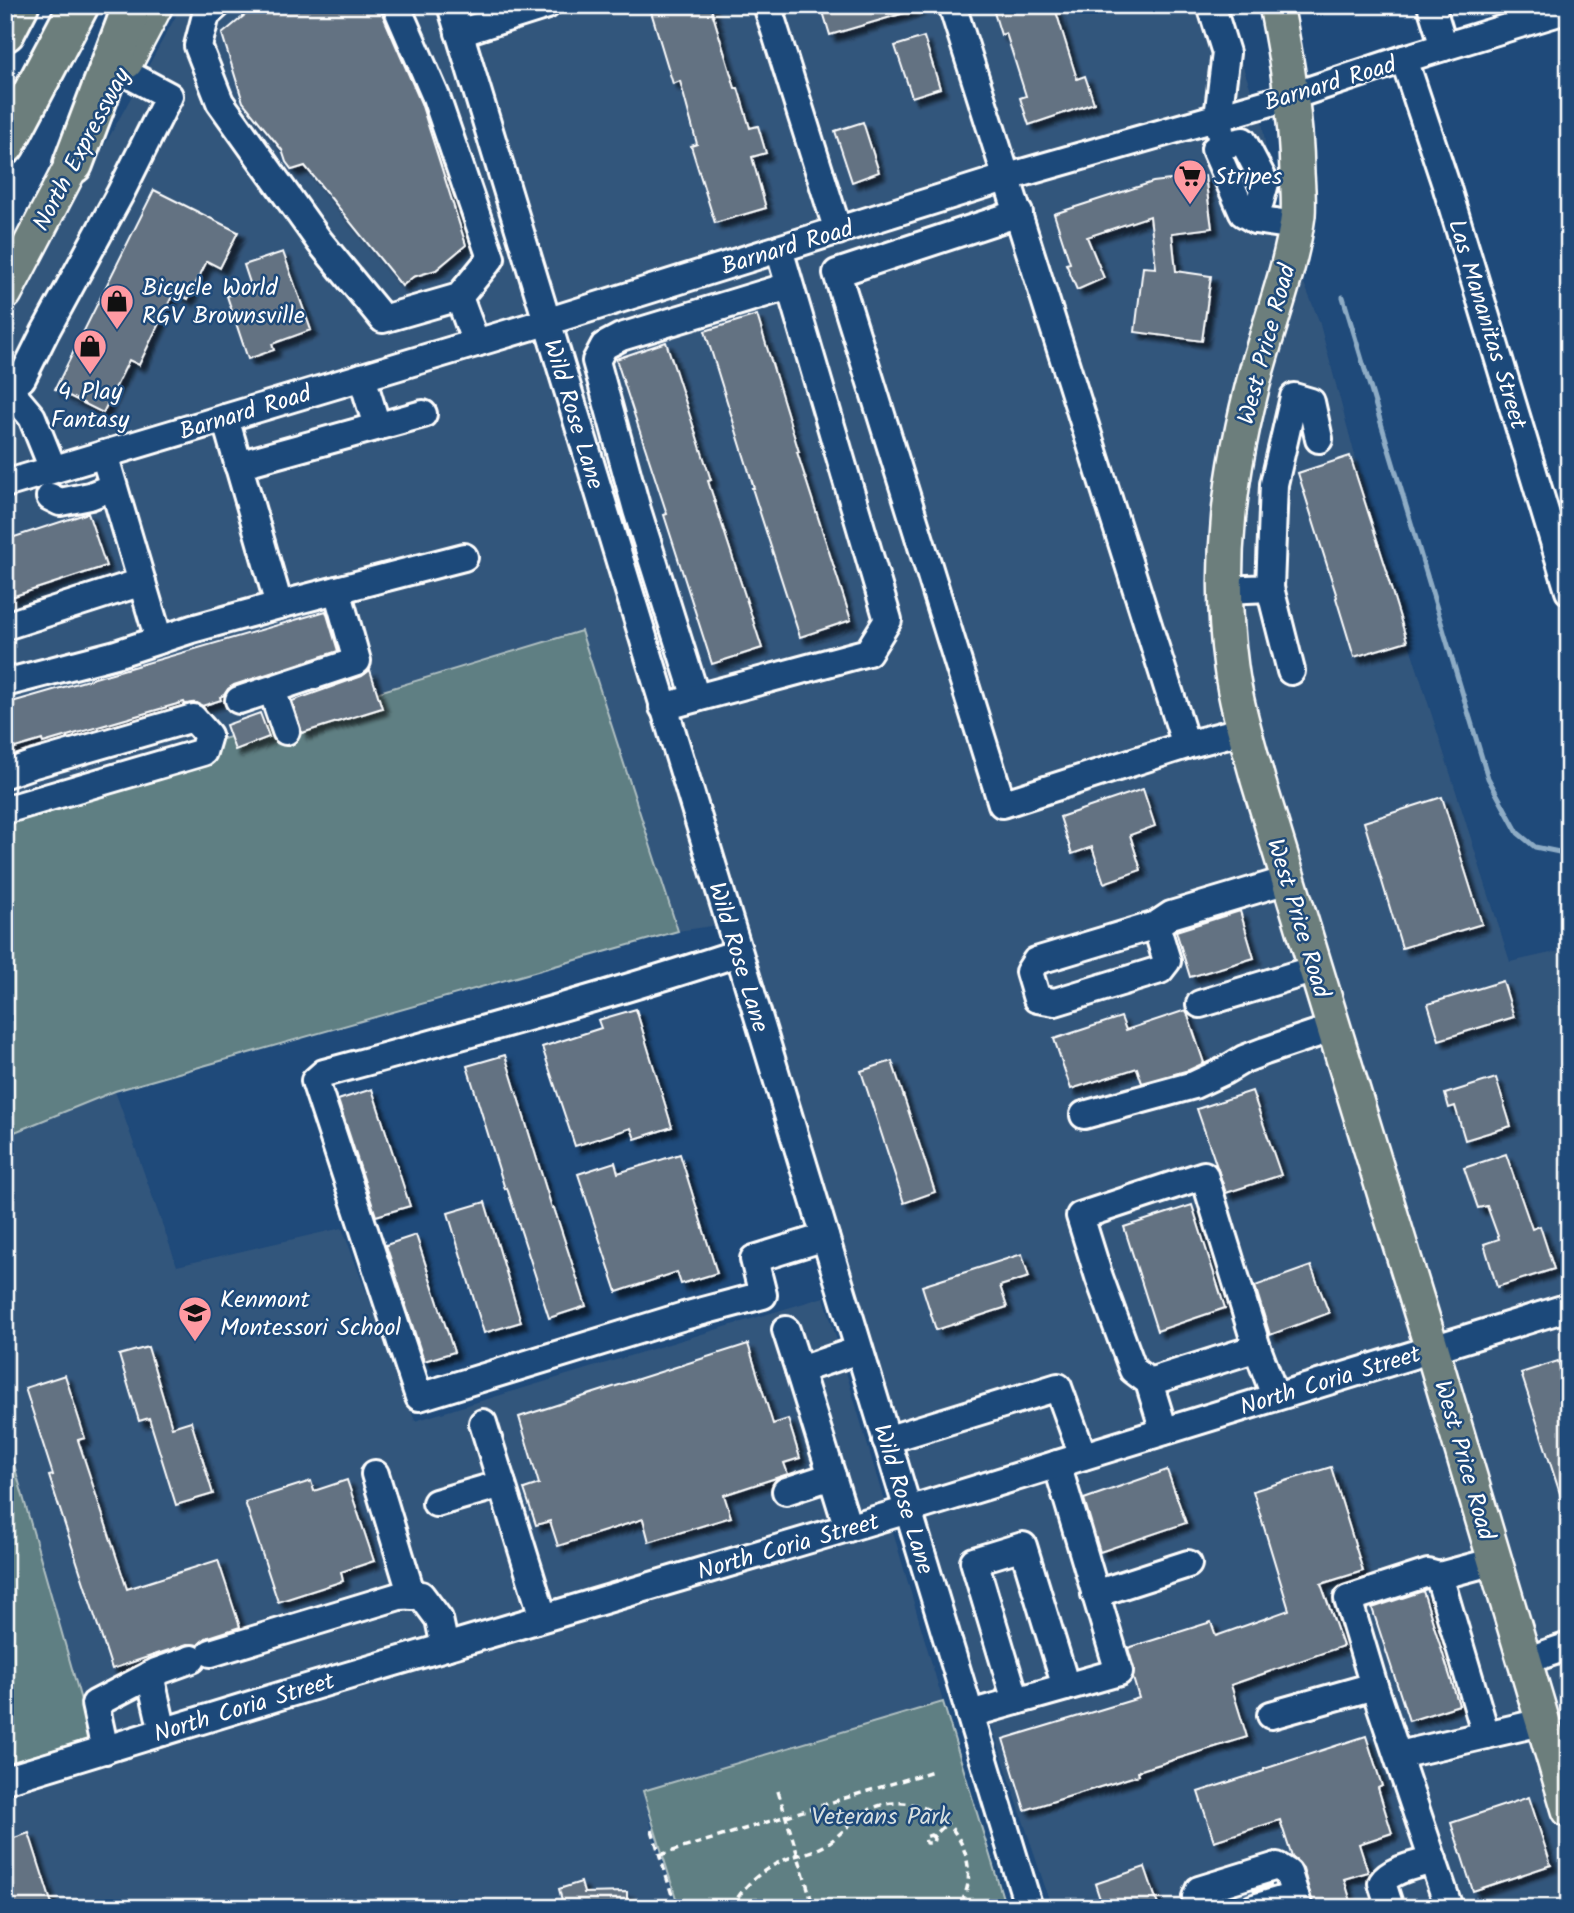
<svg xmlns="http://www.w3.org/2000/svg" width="1574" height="1913" viewBox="0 0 1574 1913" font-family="Kalam,sans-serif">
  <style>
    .built { fill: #33567c }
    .green { fill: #5f7f83; stroke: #afbfc1; stroke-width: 2 }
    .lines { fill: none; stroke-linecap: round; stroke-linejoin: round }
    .stream { stroke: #8eacc5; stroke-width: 5 }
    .building { fill: #637282; stroke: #fff; stroke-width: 2; filter: url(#shadow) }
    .minor-tunnel { stroke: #41658e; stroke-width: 26; stroke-dasharray: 26 13; stroke-linecap: butt }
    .minor-casing { stroke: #fff; stroke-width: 32 }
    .major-casing { stroke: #fff; stroke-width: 38 }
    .highway-casing { stroke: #fff; stroke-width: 44 }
    .path { stroke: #fff; stroke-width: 3.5; stroke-dasharray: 7 5; stroke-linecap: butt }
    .minor { stroke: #1f4a7a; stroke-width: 26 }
    .major { stroke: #6c7e7c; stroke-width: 33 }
    .highway { stroke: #6c7e7c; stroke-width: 38 }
    .labels { text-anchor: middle; stroke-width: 5; stroke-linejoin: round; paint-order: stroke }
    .street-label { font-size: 24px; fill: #fff; stroke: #1f4a7a }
    .poi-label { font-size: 24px; fill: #fff; stroke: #1f4a7a; text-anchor: start }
    .park-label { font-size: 24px; fill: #d7dfe0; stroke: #1f4a7a }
  </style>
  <defs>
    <filter id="shadow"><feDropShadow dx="6" dy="6" stdDeviation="2" flood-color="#0009"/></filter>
  </defs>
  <rect width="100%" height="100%" fill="#1f4a7a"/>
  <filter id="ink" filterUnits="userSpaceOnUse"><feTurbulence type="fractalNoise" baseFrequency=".0143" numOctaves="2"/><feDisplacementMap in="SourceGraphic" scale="14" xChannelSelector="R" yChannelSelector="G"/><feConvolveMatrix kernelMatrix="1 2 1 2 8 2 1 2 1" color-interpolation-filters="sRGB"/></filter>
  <g filter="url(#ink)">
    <g class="built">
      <polygon points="182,5 1221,5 1262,121 1273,205 1319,321 1383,561 1510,962 1569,949 1569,1908 1052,1908 911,1480 739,922 678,931 580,631 5,805 5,326"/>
      <polygon points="115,1091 177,1266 342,1228 415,1421 824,1297 943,1702 643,1791 652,1830 677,1908 5,1908 5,1764 92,1738 5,1433 5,1128"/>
    </g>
    <g class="green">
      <polygon points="581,631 678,931 115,1091 5,1136 5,805"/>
      <polygon points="5,1433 92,1739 5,1764"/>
      <polygon points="943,1702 1006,1908 679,1908 643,1791"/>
    </g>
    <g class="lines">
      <polyline class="stream" points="1343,297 1488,778 1518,833 1535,847 1569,854"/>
    </g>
    <g class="building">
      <polygon points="257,5 377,5 381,11 421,103 466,245 436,270 413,277 402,286 305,166 292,170 286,162 282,150 243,102 222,34"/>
      <polygon points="649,5 710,5 735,88 738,88 750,128 758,126 766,153 752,157 766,208 715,223 691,146 697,144 680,81 673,84"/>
      <polygon points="821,5 918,5 918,9 830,35"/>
      <polygon points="1003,5 1054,5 1077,79 1085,76 1094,103 1029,125 1020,98 1026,96 1006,33 1001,35 993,9"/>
      <polygon points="924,37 940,88 912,97 895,46"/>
      <polygon points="863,122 879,172 852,182 835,131"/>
      <polygon points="1205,176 1212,228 1172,233 1176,271 1211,276 1202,341 1135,332 1143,267 1156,268 1150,216 1087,237 1104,278 1077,290 1066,264 1070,263 1054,214 1153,182"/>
      <polygon points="154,190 238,232 220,268 207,261 188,299 174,292 139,365 129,360 103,413 55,389"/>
      <polygon points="283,252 311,330 272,344 274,350 248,359 227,296 256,286 250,283 244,265"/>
      <polygon points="757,315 799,452 797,452 851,620 800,637 752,488 754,488 705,331"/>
      <polygon points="666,342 711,480 708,481 762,648 712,664 664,515 667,514 616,359"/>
      <polygon points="1350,456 1388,574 1387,575 1407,641 1354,657 1336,598 1337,597 1298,473"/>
      <polygon points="88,513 106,566 5,599 5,540"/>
      <polygon points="326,611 338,651 234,685 228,689 224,695 220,697 221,700 202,706 197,703 185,704 184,702 43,743 42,740 5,751 5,704"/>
      <polygon points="370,670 382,708 302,733 292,701 362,676"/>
      <polygon points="260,713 269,737 235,750 226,725"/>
      <polygon points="1143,789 1155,826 1130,835 1141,870 1104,883 1092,847 1072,854 1060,817"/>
      <polygon points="1442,797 1482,924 1402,948 1364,822"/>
      <polygon points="1240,911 1254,958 1190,977 1176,931"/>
      <polygon points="1503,981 1514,1017 1439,1040 1428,1004"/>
      <polygon points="636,1009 672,1127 635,1139 631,1128 575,1146 542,1047 601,1028 598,1020"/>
      <polygon points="1186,1010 1204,1063 1189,1070 1142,1083 1137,1068 1071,1089 1054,1039 1121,1017 1126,1030"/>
      <polygon points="505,1055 552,1208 554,1208 586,1306 549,1318 507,1188 505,1189 467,1066"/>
      <polygon points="892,1061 935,1192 904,1203 861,1071"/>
      <polygon points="1496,1078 1511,1126 1465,1140 1455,1106 1449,1108 1445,1094"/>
      <polygon points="372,1089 410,1206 376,1216 338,1100"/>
      <polygon points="1252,1091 1281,1175 1226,1193 1197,1109"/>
      <polygon points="680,1154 717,1273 681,1284 677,1272 617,1292 578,1174 615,1162 618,1173"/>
      <polygon points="1506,1154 1532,1229 1540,1226 1554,1269 1497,1287 1484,1244 1499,1239 1487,1206 1478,1208 1464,1168"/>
      <polygon points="485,1202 521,1322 484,1333 448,1213"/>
      <polygon points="1192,1205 1225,1308 1157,1331 1124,1227"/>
      <polygon points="416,1235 454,1352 424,1361 386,1245"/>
      <polygon points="1022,1254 1029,1277 1000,1286 1007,1307 936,1330 922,1286"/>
      <polygon points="1311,1266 1329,1313 1270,1335 1255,1286"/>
      <polygon points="748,1344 773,1424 788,1419 800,1458 784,1463 788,1474 724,1495 731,1517 649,1542 643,1519 558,1546 550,1521 536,1525 524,1489 539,1484 519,1417"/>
      <polygon points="148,1347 172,1427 191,1421 213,1494 176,1505 149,1418 139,1421 119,1355"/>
      <polygon points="1558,1361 1569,1396 1569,1511 1566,1512 1521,1373"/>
      <polygon points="65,1375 85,1438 78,1440 127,1589 218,1560 240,1627 206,1638 198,1645 187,1644 112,1669 49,1476 53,1475 25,1388"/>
      <polygon points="1331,1467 1363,1571 1321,1584 1343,1646 1231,1685 1247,1737 1138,1771 1139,1775 1025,1810 1003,1739 1139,1698 1133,1678 1134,1668 1128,1648 1211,1622 1216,1636 1289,1610 1253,1491"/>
      <polygon points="1167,1470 1186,1523 1100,1552 1084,1499"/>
      <polygon points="347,1480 374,1561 341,1572 343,1581 278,1602 245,1502 311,1481 314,1491"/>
      <polygon points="1423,1591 1459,1705 1409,1721 1372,1608"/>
      <polygon points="1366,1736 1382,1786 1378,1788 1392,1833 1359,1844 1368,1872 1344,1879 1353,1908 1314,1908 1303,1868 1292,1857 1280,1820 1214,1841 1198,1792 1264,1771 1264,1769"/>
      <polygon points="1529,1797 1551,1865 1473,1891 1451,1823"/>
      <polygon points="29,1833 53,1908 5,1908 5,1841"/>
      <polygon points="1145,1867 1159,1908 1103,1908 1095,1884"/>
      <polygon points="581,1882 584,1893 627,1892 627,1908 564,1908 559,1889"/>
      <polygon points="1271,1884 1271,1886 1249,1893 1243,1897 1240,1901 1221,1908 1207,1908 1211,1903"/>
    </g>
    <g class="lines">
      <polyline class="minor-tunnel" points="1237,1884 1242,1901"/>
      <g class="minor-casing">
        <g id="minor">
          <polyline points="217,5 206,15 198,46 220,102 320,242 383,319 459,297 491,258 436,97 396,5"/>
          <polyline points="451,5 1029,1908"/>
          <polyline points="767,5 838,231"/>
          <polyline points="952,5 1186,745 1244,730"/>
          <polyline points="1211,5 1226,53 1218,117 1222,145 1215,149 1243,213 1255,220 1296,226"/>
          <polyline points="1431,5 1444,47"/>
          <polyline points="459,33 547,5"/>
          <polyline points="1404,59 1446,185 1569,591"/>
          <polyline points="1222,145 1243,141 1265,183 1255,220"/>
          <polyline points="1019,213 837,273 1002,804 1186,745"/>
          <polyline points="459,297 476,343"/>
          <polyline points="362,377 377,426"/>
          <polyline points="5,385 32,417 53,469"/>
          <polyline points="7,385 22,378 45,332 120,194 169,96 122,71"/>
          <polyline points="104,454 159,640"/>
          <polyline points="238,465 423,414"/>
          <polyline points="5,484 546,322 1008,177 1292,96 1404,59 1569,9"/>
          <polyline points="50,497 60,502 90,496 113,487"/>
          <polyline points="1270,588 1291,671"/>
          <polyline points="1225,590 1270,588 1274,484 1294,397 1311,402 1319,439"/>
          <polyline points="279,605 464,557"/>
          <polyline points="5,626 142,582"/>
          <polyline points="5,683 116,654 192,629 279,605 225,418"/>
          <polyline points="272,690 286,731"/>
          <polyline points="696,698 637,510 596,361 604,346 621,337 789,286"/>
          <polyline points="239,700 357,661 337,590"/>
          <polyline points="663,707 868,652 888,620 779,249"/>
          <polyline points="5,774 31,765 193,718 208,735 203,752 5,810"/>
          <polyline points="1156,925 1036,961 1029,972 1037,999 1055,1002 1160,970 1167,961 1156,925 1171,915 1288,880"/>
          <path d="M738 953C601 998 463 1036 324 1073L315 1081 419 1397 684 1316 763 1295 754 1259 825 1237"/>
          <polyline points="1200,1004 1315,969"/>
          <polyline points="1084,1115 1194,1085 1224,1071 1244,1059 1265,1051 1333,1028"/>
          <polyline points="786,1330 799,1370"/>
          <polyline points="1149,1382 1257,1348"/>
          <polyline points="483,1423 543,1617"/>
          <polyline points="1164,1431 1149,1382 1133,1370 1099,1277 1080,1216 1204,1175 1257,1348 1275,1396"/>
          <polyline points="886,1440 1058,1387 1083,1456"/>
          <polyline points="375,1474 412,1596"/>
          <polyline points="786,1491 832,1476"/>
          <polyline points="436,1503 502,1484"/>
          <polyline points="848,1528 799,1370 859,1350"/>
          <polyline points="1095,1594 1188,1564"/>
          <polyline points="211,1653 399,1596 421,1595 439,1619 445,1647"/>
          <polyline points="1525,1661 1569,1646"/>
          <polyline points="150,1675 163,1732"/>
          <polyline points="1374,1686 1348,1599 1428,1573 1439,1576"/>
          <polyline points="1016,1701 974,1561 1023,1546 1066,1687"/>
          <polyline points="970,1714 1119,1672 1057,1464"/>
          <polyline points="1271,1715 1374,1686 1449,1908"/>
          <polyline points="1486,1735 1439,1576 1495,1561"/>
          <polyline points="105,1750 95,1704 156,1672 192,1659"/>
          <polyline points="1399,1755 1542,1722"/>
          <polyline points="5,1780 283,1695 908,1510 1569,1307"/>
          <polyline points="1196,1897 1199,1890 1277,1866 1288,1873 1299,1908"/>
          <polyline points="1254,1908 1295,1896"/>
          <path d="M1390 1908 1382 1883C1391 1869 1417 1865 1433 1860"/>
        </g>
      </g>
      <g class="major-casing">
        <g id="major">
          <path d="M1276 5C1287 61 1296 116 1297 173 1298 187 1299 202 1298 215 1291 268 1271 318 1257 369 1230 468 1217 564 1231 667 1236 705 1248 743 1258 780L1432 1349 1569 1810"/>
          <polyline points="126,62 156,5"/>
          <polyline points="5,293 85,140"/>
        </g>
      </g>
      <g class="highway-casing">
        <g id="highway">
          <polyline points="5,32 19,5"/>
          <polyline points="5,145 79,5"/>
          <polyline points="73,164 133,5"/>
        </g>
      </g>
      <g class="path">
        <polyline points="778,1791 814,1908"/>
        <polyline points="652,1830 676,1908"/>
        <polyline points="933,1837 931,1835 925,1837 926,1843 933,1843 934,1839 933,1837 947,1823"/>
        <polyline points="660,1855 933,1771"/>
        <path d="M732 1908C744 1883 766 1866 792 1857 801 1854 813 1852 822 1847 850 1831 857 1806 894 1803 938 1800 973 1840 968 1883 967 1891 963 1900 959 1908"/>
      </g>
      <use href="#minor" class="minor"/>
      <use href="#major" class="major"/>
      <use href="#highway" class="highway"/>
    </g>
  </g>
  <defs>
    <g id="supermarket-pin" transform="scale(1.75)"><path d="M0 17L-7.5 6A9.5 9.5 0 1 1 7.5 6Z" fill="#ff9aa2" stroke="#1f4a7a"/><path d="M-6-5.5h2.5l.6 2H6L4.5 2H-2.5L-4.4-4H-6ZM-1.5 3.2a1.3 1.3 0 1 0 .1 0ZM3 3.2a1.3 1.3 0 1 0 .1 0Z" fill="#111"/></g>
    <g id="shop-pin" transform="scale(1.75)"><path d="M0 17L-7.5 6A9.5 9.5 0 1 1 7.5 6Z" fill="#ff9aa2" stroke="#1f4a7a"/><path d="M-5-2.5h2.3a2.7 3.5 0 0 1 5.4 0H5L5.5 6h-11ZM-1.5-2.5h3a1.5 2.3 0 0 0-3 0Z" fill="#111"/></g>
    <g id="school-pin" transform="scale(1.75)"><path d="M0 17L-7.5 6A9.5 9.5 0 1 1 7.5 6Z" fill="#ff9aa2" stroke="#1f4a7a"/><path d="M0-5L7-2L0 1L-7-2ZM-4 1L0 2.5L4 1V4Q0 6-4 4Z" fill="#111"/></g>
  </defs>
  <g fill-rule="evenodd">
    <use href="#supermarket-pin" x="1190" y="176"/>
    <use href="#shop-pin" x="117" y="301"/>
    <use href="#shop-pin" x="90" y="346"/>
    <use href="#school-pin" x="195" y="1313"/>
  </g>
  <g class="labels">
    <g class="street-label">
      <text transform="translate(1330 83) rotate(-17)" y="8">Barnard Road</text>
      <text transform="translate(81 149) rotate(-62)" y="8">North Expressway</text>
      <text transform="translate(787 247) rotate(-17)" y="8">Barnard Road</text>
      <text transform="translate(1488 324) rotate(73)" y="8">Las Mananitas Street</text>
      <text transform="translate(1266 344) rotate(-75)" y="8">West Price Road</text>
      <text transform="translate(245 412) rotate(-17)" y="8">Barnard Road</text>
      <text transform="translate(574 414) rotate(73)" y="8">Wild Rose Lane</text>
      <text transform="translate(1299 918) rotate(73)" y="8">West Price Road</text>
      <text transform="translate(739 957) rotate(73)" y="8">Wild Rose Lane</text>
      <text transform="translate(1330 1380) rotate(-17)" y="8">North Coria Street</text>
      <text transform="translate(1465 1460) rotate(74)" y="8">West Price Road</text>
      <text transform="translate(904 1499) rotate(73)" y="8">Wild Rose Lane</text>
      <text transform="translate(788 1546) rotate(-16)" y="8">North Coria Street</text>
      <text transform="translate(244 1707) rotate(-17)" y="8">North Coria Street</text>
    </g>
    <g class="poi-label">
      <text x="1214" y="184">Stripes</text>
      <text x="142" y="295">Bicycle World<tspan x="142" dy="28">RGV Brownsville</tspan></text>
      <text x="90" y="399" text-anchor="middle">4 Play<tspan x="90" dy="28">Fantasy</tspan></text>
      <text x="220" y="1307">Kenmont<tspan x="220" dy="28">Montessori School</tspan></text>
    </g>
    <g class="park-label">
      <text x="881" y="1824">Veterans Park</text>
    </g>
  </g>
  <rect width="1574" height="1913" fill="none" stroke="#1f4a7a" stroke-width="28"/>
  <rect x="14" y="14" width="1546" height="1885" fill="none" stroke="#fff" stroke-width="2.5" filter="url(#ink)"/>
</svg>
